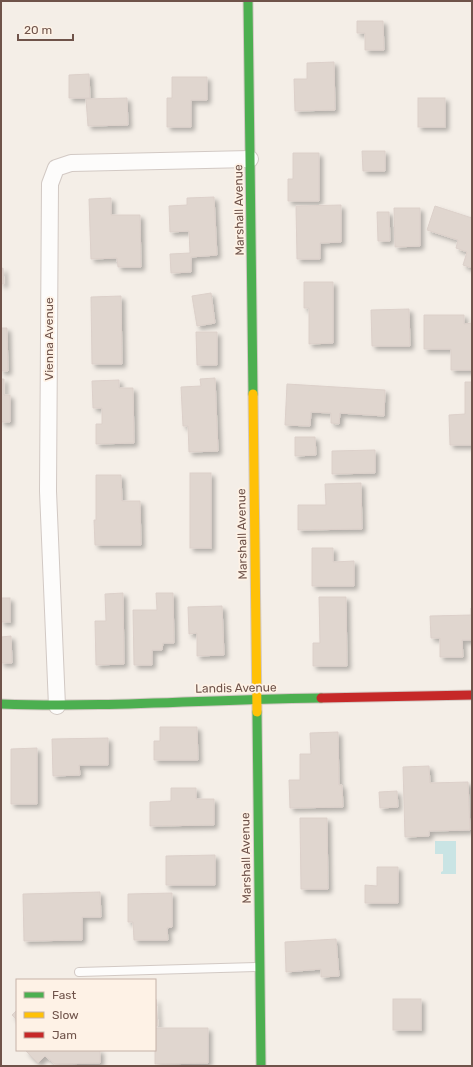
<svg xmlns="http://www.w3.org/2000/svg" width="473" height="1067" viewBox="0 0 473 1067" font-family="Rubik,sans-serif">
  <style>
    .water { fill: #c9e4e4 }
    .building { fill: #e0d6cf; stroke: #dcd0ca; filter: url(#shadow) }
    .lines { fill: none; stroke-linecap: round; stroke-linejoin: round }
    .lane-casing { stroke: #d2c9c4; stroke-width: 10 }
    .street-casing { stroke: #d2c9c4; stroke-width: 18 }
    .fast-casing { stroke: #d3c9c4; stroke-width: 11 }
    .slow-casing { stroke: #d3c9c4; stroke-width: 11 }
    .jam-casing { stroke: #d3c9c4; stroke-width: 11 }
    .lane { stroke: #fdfcfb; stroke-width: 8 }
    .street { stroke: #fdfcfb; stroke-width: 16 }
    .fast { stroke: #4caf50; stroke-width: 9 }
    .slow { stroke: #ffc107; stroke-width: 9 }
    .jam { stroke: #c62828; stroke-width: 9 }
    .labels { text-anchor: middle; stroke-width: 3.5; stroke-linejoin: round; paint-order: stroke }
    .street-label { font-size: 12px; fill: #6f534a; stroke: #fef2e6 }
  </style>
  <defs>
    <filter id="shadow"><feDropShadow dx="3.5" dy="3.5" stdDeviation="2" flood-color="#0004"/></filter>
  </defs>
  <rect width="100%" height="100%" fill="#f4eee7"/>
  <polygon class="water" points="435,841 456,841 456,874 441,874 441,872 443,871 443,854 435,854"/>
  <g class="building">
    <polygon points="357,21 383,21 384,50 365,50 365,33 357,33"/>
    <polygon points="334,62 335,110 295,111 294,79 307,79 307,63"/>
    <polygon points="89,74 90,98 69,98 69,75"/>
    <polygon points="172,77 207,77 207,100 191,100 191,127 167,127 167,98 172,98"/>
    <polygon points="127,98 128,125 88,126 86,99"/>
    <rect x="418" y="98" width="27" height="29"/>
    <polygon points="362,151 385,151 385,171 363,171"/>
    <polygon points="293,153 319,153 319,201 288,201 288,179 293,179"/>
    <polygon points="214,197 217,255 191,257 191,272 171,273 170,254 190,253 189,231 170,232 169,206 187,205 187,198"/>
    <polygon points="111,198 111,215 140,215 141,267 118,267 117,258 91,259 89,199"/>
    <polygon points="341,205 341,242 320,243 320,259 297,259 296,206"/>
    <polygon points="435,206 472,218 472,268 463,265 467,252 456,248 458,240 427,230"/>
    <polygon points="394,208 420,208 420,246 395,247"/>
    <polygon points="377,212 389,212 390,241 378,241"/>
    <polygon points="3,268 4,284 1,284 1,269"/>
    <polygon points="304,282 333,282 333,343 309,344 309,308 304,308"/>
    <polygon points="211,293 215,323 197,326 192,296"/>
    <polygon points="121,296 122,364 92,364 91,297"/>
    <polygon points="409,309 410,346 372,346 371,310"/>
    <polygon points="424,315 464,315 464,324 472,323 472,370 451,370 451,349 424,349"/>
    <polygon points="1,328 7,328 8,371 1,371"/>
    <polygon points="196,332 217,332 217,365 197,365"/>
    <polygon points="215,378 218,451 189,452 188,426 183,426 181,387 201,386 200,379"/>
    <polygon points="1,379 4,379 4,395 10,395 10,422 1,422"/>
    <polygon points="119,380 119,388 133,388 134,443 96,444 96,424 102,424 102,408 93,408 92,381"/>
    <polygon points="465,382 472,382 472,445 450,445 449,415 465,414"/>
    <polygon points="287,384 385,390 384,416 340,413 339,424 331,423 331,413 311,412 310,426 285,425"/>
    <polygon points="295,437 315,437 316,455 295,456"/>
    <polygon points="375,450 375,473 332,474 332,451"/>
    <rect x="190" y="473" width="21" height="75"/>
    <polygon points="96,475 121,475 122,501 140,501 141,545 95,545 94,520 96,520"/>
    <polygon points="361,483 362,529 298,530 298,505 326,505 325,484"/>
    <polygon points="312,548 333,548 333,562 354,561 354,586 312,586"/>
    <polygon points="123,593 124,664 96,665 95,621 106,621 105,594"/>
    <polygon points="156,593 173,593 174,643 163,643 162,650 152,650 152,665 134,665 133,610 157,610"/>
    <polygon points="319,597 346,597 347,666 313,666 313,643 320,643"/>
    <rect x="1" y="598" width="9" height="24"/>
    <polygon points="222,606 224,655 197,656 197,633 189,634 188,607"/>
    <polygon points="471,608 472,608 472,640 462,640 463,657 440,657 440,638 431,638 430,616 471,615"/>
    <polygon points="11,636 12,663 1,663 1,637"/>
    <polygon points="160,727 197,727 198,760 154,760 154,741 160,741"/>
    <polygon points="338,732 339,785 342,785 343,807 290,808 289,780 300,780 300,754 311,754 310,733"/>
    <polygon points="108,738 108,765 79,765 80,775 53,776 52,739"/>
    <polygon points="37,748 37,804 11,804 11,749"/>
    <polygon points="429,766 430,783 468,782 470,830 429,831 429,836 405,837 403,767"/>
    <polygon points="171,788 196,788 196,799 214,799 214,825 150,826 150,802 171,801"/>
    <polygon points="397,791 398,807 380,808 379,792"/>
    <polygon points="300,818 327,818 328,889 301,889"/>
    <polygon points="215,855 215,885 166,885 166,856"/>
    <polygon points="377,867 398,867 398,903 365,903 365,885 377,886"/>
    <polygon points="100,892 101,917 82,917 82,940 24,941 23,894"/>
    <polygon points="172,893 172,927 167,928 168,940 134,940 133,922 128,922 128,894"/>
    <polygon points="336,939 339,976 321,977 321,969 286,972 285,942"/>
    <polygon points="155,999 156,999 158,1026 155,1026"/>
    <rect x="393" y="999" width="28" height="31"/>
    <polygon points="17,1010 17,1020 12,1015"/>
    <polygon points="155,1028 208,1028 208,1063 155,1064"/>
    <polygon points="25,1050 100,1050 100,1063 55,1064 45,1056 38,1063"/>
  </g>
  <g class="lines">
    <g class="lane-casing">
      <polyline id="lane" points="79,972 259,967"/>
    </g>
    <g class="street-casing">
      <polyline id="street" points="57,706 48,491 50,184 56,168 71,163 250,159"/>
    </g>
    <g class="fast-casing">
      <g id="fast">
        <polyline points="248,1 253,394"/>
        <path d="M1 704C107 708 214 699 321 698"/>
        <polyline points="257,712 261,1066"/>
      </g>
    </g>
    <g class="slow-casing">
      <polyline id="slow" points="253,394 257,712"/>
    </g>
    <g class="jam-casing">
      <polyline id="jam" points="321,698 472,695"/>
    </g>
    <use href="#lane" class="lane"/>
    <use href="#street" class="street"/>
    <use href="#fast" class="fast"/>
    <use href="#slow" class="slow"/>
    <use href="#jam" class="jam"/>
  </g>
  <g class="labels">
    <g class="street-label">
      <text transform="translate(239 210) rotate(-91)" y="4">Marshall Avenue</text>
      <text transform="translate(49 339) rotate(-90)" y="4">Vienna Avenue</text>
      <text transform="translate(242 534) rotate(-91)" y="4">Marshall Avenue</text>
      <text transform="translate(236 688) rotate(-1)" y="4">Landis Avenue</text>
      <text transform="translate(246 858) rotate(-91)" y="4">Marshall Avenue</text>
    </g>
  </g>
  <rect width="473" height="1067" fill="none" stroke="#6f534a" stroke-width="4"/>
  <rect x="16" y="979" width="140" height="72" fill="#fef2e6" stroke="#c5b2a8"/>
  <rect x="24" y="992" width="20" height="6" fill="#4caf50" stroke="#c5b2a8"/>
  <text x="52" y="999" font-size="12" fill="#6f534a">Fast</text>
  <rect x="24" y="1012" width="20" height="6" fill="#ffc107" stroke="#c5b2a8"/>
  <text x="52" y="1019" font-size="12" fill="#6f534a">Slow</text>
  <rect x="24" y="1032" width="20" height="6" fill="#c62828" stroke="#c5b2a8"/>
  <text x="52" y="1039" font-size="12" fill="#6f534a">Jam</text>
  <path d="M18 34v6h55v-6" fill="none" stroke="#6f534a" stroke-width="2"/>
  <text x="24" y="34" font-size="12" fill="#6f534a" stroke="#fef2e6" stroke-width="3" paint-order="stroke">20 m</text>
</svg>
